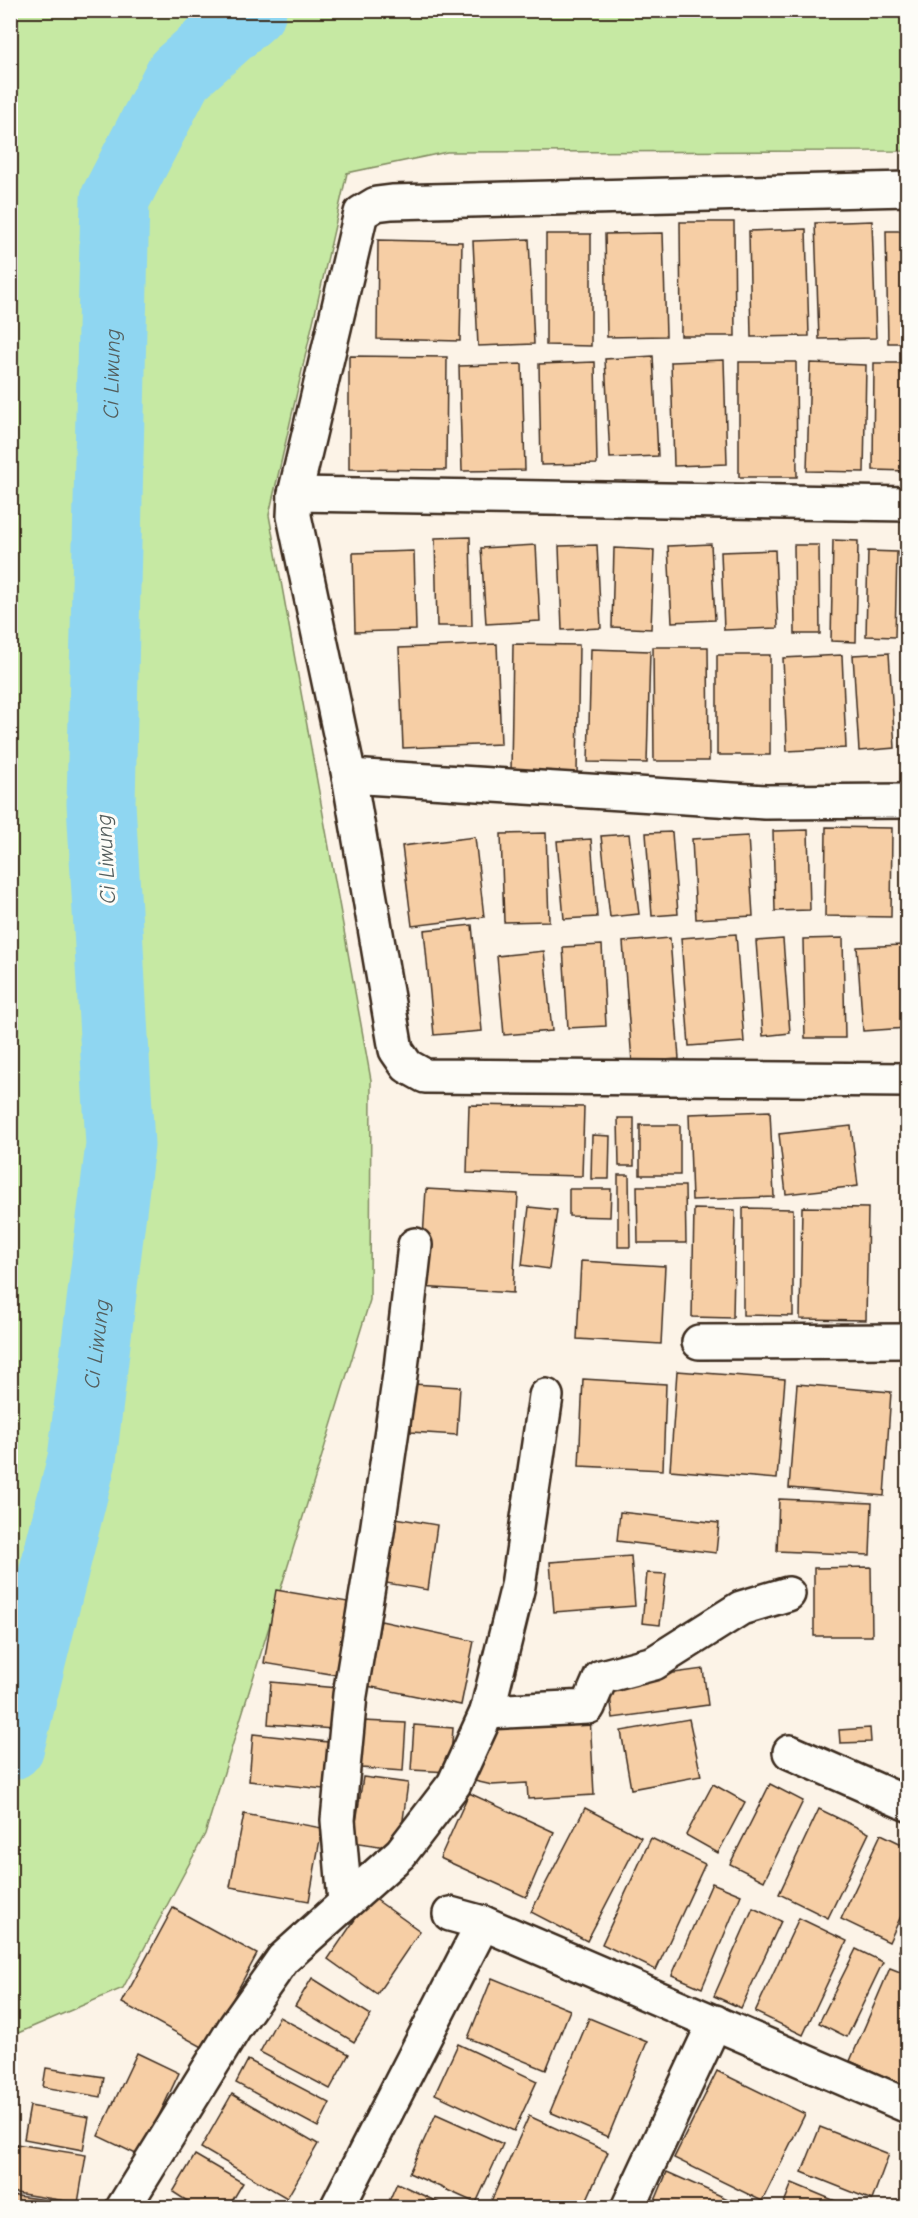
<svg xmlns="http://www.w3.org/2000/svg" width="918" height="2218" viewBox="0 0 918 2218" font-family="'Comic Neue',sans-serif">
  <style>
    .green { fill: #c6e9a3; stroke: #808a60; stroke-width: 1.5 }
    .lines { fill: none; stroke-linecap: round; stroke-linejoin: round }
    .river { stroke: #8fd6f1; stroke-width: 69 }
    .building { fill: #f6cea5; stroke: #3b2a1e; stroke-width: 1.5 }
    .minor-casing { stroke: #3b2a1e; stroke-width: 38 }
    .minor { stroke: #fdfcf7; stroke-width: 33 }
    .labels { text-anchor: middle; stroke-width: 6; stroke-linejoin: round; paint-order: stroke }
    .water-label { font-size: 22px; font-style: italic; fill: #545e5d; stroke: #fdfcf7 }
  </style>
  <rect width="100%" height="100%" fill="#fcf3e7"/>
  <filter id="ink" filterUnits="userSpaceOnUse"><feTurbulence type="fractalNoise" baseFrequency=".0167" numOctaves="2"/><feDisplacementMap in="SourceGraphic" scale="12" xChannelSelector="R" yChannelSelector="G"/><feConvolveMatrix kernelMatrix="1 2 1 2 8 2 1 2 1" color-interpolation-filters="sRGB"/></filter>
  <g filter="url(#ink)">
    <polygon class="green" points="11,11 907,11 907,151 447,152 347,173 269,515 371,1080 370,1300 205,1834 123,1988 11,2036"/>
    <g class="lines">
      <path class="river" id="s1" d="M10 1746 82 1459 120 1145 101 803 115 199 179 75 252 10"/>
    </g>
    <g class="building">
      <polygon points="872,221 876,338 819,339 815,223"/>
      <polygon points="680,222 734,222 735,336 681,336"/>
      <polygon points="806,229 809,336 751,337 749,231"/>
      <polygon points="886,231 908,231 908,343 888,343"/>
      <polygon points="663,233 666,336 607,337 605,234"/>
      <polygon points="546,234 591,234 591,346 546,345"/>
      <polygon points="529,239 534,344 478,346 473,241"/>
      <polygon points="378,240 462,242 460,341 377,339"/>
      <polygon points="349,356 447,357 446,470 349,469"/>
      <polygon points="653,356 658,456 610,458 605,359"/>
      <polygon points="724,360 727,464 674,466 671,362"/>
      <polygon points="595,362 597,464 541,465 539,364"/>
      <polygon points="739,362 796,362 797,477 739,477"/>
      <polygon points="810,363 866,365 864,472 807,471"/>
      <polygon points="874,363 908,363 908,471 873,470"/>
      <polygon points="522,364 525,470 462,471 459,366"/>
      <polygon points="470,537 472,626 437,626 435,538"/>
      <polygon points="833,540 858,541 856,642 831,641"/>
      <polygon points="711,544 715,620 672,622 668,546"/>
      <polygon points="536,545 540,621 486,624 481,548"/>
      <polygon points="597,545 601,628 562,630 559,546"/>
      <polygon points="794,545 819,545 820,634 795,634"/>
      <polygon points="614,548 654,550 651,629 612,627"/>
      <polygon points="775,550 778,628 724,630 721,552"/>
      <polygon points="414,551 416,630 355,632 353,553"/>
      <polygon points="868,551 897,552 895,637 866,636"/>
      <polygon points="497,644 501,744 403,748 399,648"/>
      <polygon points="513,644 579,645 577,774 511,772"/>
      <polygon points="653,647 708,647 709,761 654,761"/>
      <polygon points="591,649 650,651 647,763 588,762"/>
      <polygon points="889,653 895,748 859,751 853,655"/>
      <rect x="717" y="655" width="53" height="100"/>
      <polygon points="842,655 846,748 787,751 783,658"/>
      <polygon points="905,655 908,655 908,772 907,772"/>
      <polygon points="826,827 892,828 891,917 825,916"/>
      <polygon points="808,830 810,910 775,911 773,831"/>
      <polygon points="672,832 678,914 652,916 646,833"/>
      <polygon points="906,832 908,832 908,921 907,921"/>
      <polygon points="546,833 549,921 504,922 501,834"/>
      <polygon points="629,834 639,914 610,917 601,836"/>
      <polygon points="748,836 753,916 696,919 692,839"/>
      <polygon points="475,837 484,917 412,926 402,846"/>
      <polygon points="591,839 597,917 564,919 557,841"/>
      <polygon points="472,925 482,1031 434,1035 424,930"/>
      <polygon points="736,934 744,1042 689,1046 681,938"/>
      <polygon points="670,938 679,1059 632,1062 623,942"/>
      <polygon points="843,938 845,1038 805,1038 803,939"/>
      <polygon points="783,939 790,1033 763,1036 756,941"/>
      <polygon points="602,945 606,1026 568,1028 563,947"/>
      <polygon points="902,945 907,1028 863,1031 857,947"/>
      <polygon points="544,951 552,1031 504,1035 497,956"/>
      <polygon points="469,1105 584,1107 582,1176 467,1173"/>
      <polygon points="770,1111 774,1197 692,1200 689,1114"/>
      <polygon points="618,1118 634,1118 634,1166 619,1166"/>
      <rect x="640" y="1125" width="40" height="50"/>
      <polygon points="851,1126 858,1186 786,1194 779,1134"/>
      <polygon points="592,1135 610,1136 609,1179 591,1179"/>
      <polygon points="618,1175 629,1175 630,1247 618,1247"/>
      <polygon points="637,1186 685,1186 686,1243 638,1243"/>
      <polygon points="426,1189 518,1194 513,1293 420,1287"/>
      <polygon points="569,1189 611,1189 610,1217 569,1216"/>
      <polygon points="529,1207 557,1210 549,1269 522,1265"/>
      <polygon points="802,1207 868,1208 866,1320 800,1319"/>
      <polygon points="743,1208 793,1209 793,1316 743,1315"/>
      <polygon points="694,1209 735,1210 733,1318 692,1317"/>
      <polygon points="581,1261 665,1266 661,1344 577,1339"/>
      <polygon points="677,1371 785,1379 777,1479 670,1470"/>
      <polygon points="583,1379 666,1384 663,1470 579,1466"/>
      <polygon points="413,1384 460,1387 457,1435 411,1432"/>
      <polygon points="797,1384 891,1392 884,1496 789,1488"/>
      <polygon points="779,1499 872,1503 870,1555 777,1551"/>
      <polygon points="620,1512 719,1523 716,1553 617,1541"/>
      <polygon points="390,1517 437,1525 428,1590 380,1582"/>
      <polygon points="631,1556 635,1606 554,1612 550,1562"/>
      <polygon points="871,1567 872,1636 814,1636 814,1568"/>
      <polygon points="647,1573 666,1574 660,1625 642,1623"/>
      <polygon points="276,1590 348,1602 336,1675 264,1663"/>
      <polygon points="381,1621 474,1641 461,1705 367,1686"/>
      <polygon points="703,1669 708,1705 613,1718 608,1682"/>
      <polygon points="271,1682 337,1688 333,1729 268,1724"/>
      <polygon points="590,1715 594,1795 528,1799 527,1783 492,1785 470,1780 489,1721"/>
      <polygon points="689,1719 701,1776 631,1789 621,1731"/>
      <polygon points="363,1721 406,1723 403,1771 361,1768"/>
      <polygon points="414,1725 453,1728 450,1772 411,1770"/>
      <polygon points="870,1728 871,1742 840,1743 839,1730"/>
      <polygon points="253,1734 328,1742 323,1789 249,1781"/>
      <polygon points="363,1777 408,1783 399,1849 353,1842"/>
      <polygon points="713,1784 745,1802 718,1853 686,1835"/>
      <polygon points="770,1784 803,1801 764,1881 730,1864"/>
      <polygon points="469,1793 554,1832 526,1897 440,1858"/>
      <polygon points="585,1808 641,1837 587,1941 531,1912"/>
      <polygon points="819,1809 869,1833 828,1918 779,1894"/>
      <polygon points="244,1814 322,1828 309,1901 230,1887"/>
      <polygon points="881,1834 908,1847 908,1901 889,1942 841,1919"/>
      <polygon points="651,1838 705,1864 656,1970 602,1944"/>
      <polygon points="712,1883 741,1895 702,1988 672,1975"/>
      <polygon points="371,1896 420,1931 377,1994 328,1959"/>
      <polygon points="173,1908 257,1954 206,2049 122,2003"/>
      <polygon points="753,1908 781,1921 741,2008 714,1996"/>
      <polygon points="799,1918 847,1941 803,2035 755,2012"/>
      <polygon points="908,1934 908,1955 899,1951"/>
      <polygon points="856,1949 883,1962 847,2037 819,2023"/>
      <polygon points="890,1968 908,1975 908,2087 850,2061"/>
      <polygon points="312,1978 371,2015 354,2042 295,2006"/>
      <polygon points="492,1978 570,2010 546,2070 468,2038"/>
      <polygon points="279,2017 349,2054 330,2089 260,2052"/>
      <polygon points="589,2018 647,2042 608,2137 550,2112"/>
      <polygon points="458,2044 537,2081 514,2131 435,2094"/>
      <polygon points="137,2053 179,2073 140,2156 98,2136"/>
      <polygon points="248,2060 330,2103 318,2127 236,2083"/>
      <polygon points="46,2068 104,2077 101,2097 43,2087"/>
      <polygon points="717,2071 805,2114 762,2201 674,2158"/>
      <polygon points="232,2094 318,2144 287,2198 201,2148"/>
      <polygon points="30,2106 89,2117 83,2150 24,2139"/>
      <polygon points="436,2114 503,2144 476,2203 409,2173"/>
      <polygon points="529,2116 608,2152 583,2208 488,2208"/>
      <polygon points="820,2127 889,2154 872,2200 802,2172"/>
      <polygon points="10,2143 86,2155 78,2203 10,2192"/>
      <polygon points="195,2155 243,2183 228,2208 198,2208 173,2192"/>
      <polygon points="667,2172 748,2208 652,2208"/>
      <polygon points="397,2183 450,2208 386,2208"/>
      <polygon points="792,2183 852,2208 782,2208"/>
      <polygon points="10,2195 67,2203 67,2208 10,2208"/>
      <polygon points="244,2199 263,2208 240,2208"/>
    </g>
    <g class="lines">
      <g class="minor-casing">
        <g id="minor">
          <polyline points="908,189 392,202 376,204 361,213 295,494 294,516 349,776 396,1050 407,1066 425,1076 908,1080"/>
          <polyline points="295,494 908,504"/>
          <polyline points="349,776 765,802 908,801"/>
          <polyline points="699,1342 908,1341"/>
          <polyline points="487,1712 588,1707 601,1677 654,1663 741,1608 788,1594"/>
          <polyline points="790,1752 908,1804"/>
          <polyline points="345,1902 338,1820 350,1695 377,1532 401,1368 415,1245"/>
          <polyline points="450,1914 483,1923 908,2106"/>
          <polyline points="123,2208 235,2027 283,1959 401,1853 454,1784 487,1712 518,1586 546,1396"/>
          <polyline points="337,2208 483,1923"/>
          <polyline points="628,2208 715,2022"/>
        </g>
      </g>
      <use href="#minor" class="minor"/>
    </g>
  </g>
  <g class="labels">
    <g class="water-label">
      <text dy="8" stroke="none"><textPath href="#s1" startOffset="1384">Ci Liwung</textPath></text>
      <text transform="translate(105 859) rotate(-93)" y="8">Ci Liwung</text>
      <text dy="8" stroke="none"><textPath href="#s1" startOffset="412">Ci Liwung</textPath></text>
    </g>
  </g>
  <rect width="918" height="2218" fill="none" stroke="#fdfcf7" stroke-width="36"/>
  <rect x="18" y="18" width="882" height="2182" fill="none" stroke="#3b2a1e" stroke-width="2" filter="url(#ink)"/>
</svg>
